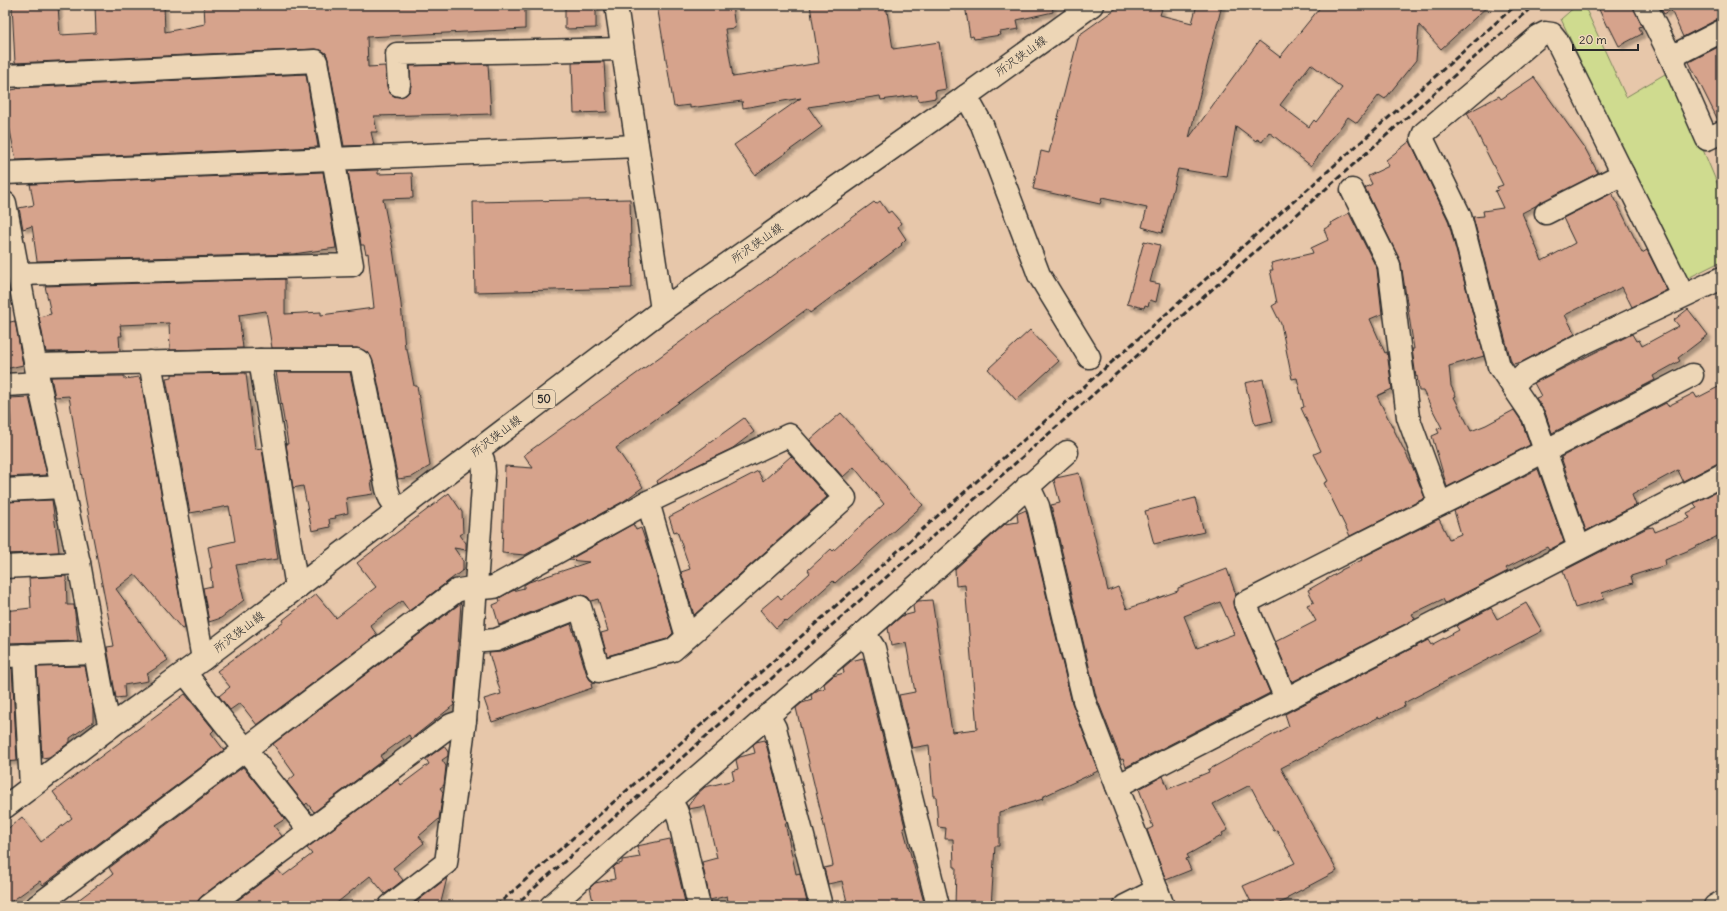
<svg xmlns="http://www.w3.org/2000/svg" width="1727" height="911" viewBox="0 0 1727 911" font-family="Delius,'Klee One',sans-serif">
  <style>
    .park { fill: #cfdb8f; stroke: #7d835d }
    .building { fill: #d6a38c; stroke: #2b2b2b; fill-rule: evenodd; filter: url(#shadow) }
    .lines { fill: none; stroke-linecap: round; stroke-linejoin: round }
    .street-casing { stroke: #2b2b2b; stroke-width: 25 }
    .primary-casing { stroke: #2b2b2b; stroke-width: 25 }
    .street { stroke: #edd6b6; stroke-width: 22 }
    .primary { stroke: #edd6b6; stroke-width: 22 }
    .rail { stroke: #2b2b2b; stroke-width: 3; stroke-dasharray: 6 3; stroke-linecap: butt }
    .labels { text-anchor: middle; stroke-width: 3; stroke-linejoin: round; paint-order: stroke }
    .shield { fill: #edd6b6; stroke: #655e55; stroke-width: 1 }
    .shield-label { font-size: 11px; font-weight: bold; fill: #2b2b2b }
    .street-label { font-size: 12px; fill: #2b2b2b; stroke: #edd6b6 }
  </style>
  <defs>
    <filter id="shadow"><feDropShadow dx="3.5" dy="3.5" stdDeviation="1" flood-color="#0004"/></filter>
  </defs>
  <rect width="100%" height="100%" fill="#e7c7aa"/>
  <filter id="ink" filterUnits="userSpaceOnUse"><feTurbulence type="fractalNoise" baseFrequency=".025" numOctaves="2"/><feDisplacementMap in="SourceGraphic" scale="8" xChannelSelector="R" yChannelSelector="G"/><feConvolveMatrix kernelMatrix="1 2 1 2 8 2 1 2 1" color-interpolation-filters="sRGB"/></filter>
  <g filter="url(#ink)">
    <polygon class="park" points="1577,5 1584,5 1626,97 1670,71 1722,195 1722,261 1682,281 1561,19"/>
    <g class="building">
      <polygon points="12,5 58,5 60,35 96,33 95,5 164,5 165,32 205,24 204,5 525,5 525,29 367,37 368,67 385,66 387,86 389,92 394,96 400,97 406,95 410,91 411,84 410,66 488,64 491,114 457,115 457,114 374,116 377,132 371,132 374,145 344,146 328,59 326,53 321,50 315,49 15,63"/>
      <polygon points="565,5 596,5 596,28 565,29"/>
      <polygon points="657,5 732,5 735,28 725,29 733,77 819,63 810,5 886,5 893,49 939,42 946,89 935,91 936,98 918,101 917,95 881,100 880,96 808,107 822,127 755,175 734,145 801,98 743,108 742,101 690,108 690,105 674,107"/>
      <polygon points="965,5 1052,5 1053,12 1017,20 1019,29 1000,32 1001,35 974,39 973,36 970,37"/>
      <path d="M1121 5H1143L1162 9 1160 15 1192 23 1197 5H1222L1189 138 1259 41 1280 57 1322 5H1489L1441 49 1419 25 1416 60 1385 99 1379 95 1357 123 1348 117 1311 166 1269 132 1262 142 1257 139 1256 141 1236 126 1227 177 1178 169 1162 233 1142 227 1147 208 1102 198 1100 204 1033 189 1041 151 1049 153 1079 35ZM1311 64 1342 88 1316 122 1314 120 1309 127 1280 105Z"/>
      <polygon points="1597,5 1633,5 1642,26 1639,27 1642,34 1619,46 1609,26 1607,27"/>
      <polygon points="1659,5 1716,5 1722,19 1716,20 1683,37 1671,10 1664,14"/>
      <polygon points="1722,45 1722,120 1718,120 1689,62"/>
      <polygon points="604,62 607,112 574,113 572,63"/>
      <polygon points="306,74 318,147 16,160 9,126 5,127 5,91 17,89 17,88"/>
      <polygon points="1534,77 1586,150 1598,173 1522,213 1542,261 1575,243 1563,218 1612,193 1642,253 1647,250 1667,290 1632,307 1622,287 1565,315 1575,334 1522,362 1513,364 1511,361 1473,217 1484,216 1483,211 1503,208 1495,191 1498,190 1497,187 1503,185 1467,113 1499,96 1501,99"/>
      <polygon points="1410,141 1448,220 1484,356 1449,366 1451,386 1456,396 1454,397 1471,431 1486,425 1514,410 1522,422 1530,445 1447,487 1432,436 1439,433 1437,429 1442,428 1423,391 1419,391 1417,376 1416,377 1412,349 1414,349 1401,263 1365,188 1372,184 1368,176 1389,166 1386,160"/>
      <polygon points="378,170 378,174 412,173 413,198 383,199 393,249 401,304 405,349 407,349 414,386 417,386 430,466 412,477 398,479 374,364 369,353 357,348 272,348 266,311 239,315 243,348 170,350 169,323 120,325 122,336 119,336 120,351 46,352 39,317 51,314 45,286 285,279 285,314 321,312 321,315 374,308 368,253 366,254 364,245 361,245 348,171"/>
      <polygon points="323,172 336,248 293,254 37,261 32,226 23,229 19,208 34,205 30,184"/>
      <polygon points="630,199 632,288 475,292 473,202"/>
      <polygon points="880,201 888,213 891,211 901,223 898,227 906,239 901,244 902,245 810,313 807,309 616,448 643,487 624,501 525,555 502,553 505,466 533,468 524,455 874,202 876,204"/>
      <polygon points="1349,213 1377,269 1382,314 1370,319 1385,353 1387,352 1392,389 1377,396 1413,468 1425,498 1350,536 1324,483 1328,481 1314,454 1321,451 1301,408 1304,407 1297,378 1292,379 1281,324 1272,306 1277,303 1270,270 1273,270 1271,263 1313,253 1311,248 1328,240 1324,229 1332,225 1331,223"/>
      <polygon points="1144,241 1160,245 1150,282 1160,284 1156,302 1150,300 1148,306 1145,305 1144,308 1127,304"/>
      <polygon points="1688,309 1708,335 1678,358 1680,361 1653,376 1655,380 1552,433 1545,412 1536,398 1541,396 1534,383 1632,334 1636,341 1639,340 1642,346 1679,326 1674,320"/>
      <polygon points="15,321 23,365 5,369 5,323"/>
      <polygon points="1030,330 1059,361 1016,400 988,369"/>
      <polygon points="276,372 350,372 373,481 371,481 373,494 346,498 348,513 335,516 336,518 329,519 330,527 312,531 303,486 293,488 286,444 288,444"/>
      <polygon points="246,373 255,449 262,448 278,559 236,565 244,600 221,618 209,622 203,588 212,586 210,568 212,568 208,547 235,541 229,506 190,513 166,378 172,377 172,374"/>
      <polygon points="124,376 124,379 139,377 141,381 185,628 182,629 135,574 116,589 168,660 147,674 148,681 124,685 125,697 116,698 107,647 114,646 85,496 69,396 55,397 51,377"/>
      <polygon points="1263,379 1273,421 1255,425 1245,383"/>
      <polygon points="1722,385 1722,463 1716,464 1683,481 1678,470 1632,495 1636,505 1586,531 1561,457 1666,403 1668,406 1694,393 1697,398"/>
      <polygon points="29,397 47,475 5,477 5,453 6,452 5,426 11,426 10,398"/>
      <polygon points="841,413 923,505 835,583 833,581 787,622 785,620 776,628 760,610 778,595 781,599 810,573 808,570 831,549 833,551 884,504 854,467 843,477 810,440"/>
      <polygon points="744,418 754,432 733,448 658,484 657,481"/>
      <polygon points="791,456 827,497 694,615 681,572 690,569 677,531 674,532 669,517 758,471 763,481"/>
      <polygon points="1538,469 1564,542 1549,550 1547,547 1506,568 1508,571 1445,603 1443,599 1412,614 1415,619 1292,682 1275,642 1316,621 1307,605 1314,602 1308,590 1341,571 1341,570 1362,560 1361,558 1439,519 1449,539 1461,534 1454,511"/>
      <path d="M1079 473 1108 591 1118 587 1127 609 1178 591V588L1227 569 1236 595 1233 601 1234 608 1270 693 1126 767 1123 759 1121 760 1096 696 1051 505 1060 503 1054 480 1056 478ZM1220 602 1234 634 1197 648 1184 616Z"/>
      <polygon points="1722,489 1722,534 1687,551 1665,560 1666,565 1631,576 1633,583 1602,593 1604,599 1575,608 1563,571 1647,528 1653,527 1655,532 1690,518 1687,513 1697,508 1694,503"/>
      <polygon points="449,493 462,512 463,533 460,535 466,543 466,550 454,548 463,561 463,570 409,611 402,601 370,625 377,635 257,725 240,703 230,710 219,696 230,687 217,671 284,622 283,620 316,594 336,618 376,587 357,563"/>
      <polygon points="1195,498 1204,532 1154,544 1145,511"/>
      <polygon points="52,500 59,552 5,554 5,502"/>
      <polygon points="1026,510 1072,703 1098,771 1042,797 1043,799 999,812 999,846 995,846 991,906 955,906 956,867 954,867 953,839 945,839 946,828 938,827 936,796 933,796 929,745 912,748 899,695 915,692 906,643 891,646 888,628 902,616 914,613 913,606 918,601 932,600 952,732 977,729 965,585 956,586 955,569 1005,524 1018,522 1017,514"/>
      <polygon points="633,524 636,530 641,528 652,560 673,633 667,639 607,656 601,633 608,631 598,599 591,601 588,597 582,595 575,595 499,625 493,605 500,602 499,598 512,591 524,588 524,585 529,582 589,562 569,560"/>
      <polygon points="66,576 67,605 74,605 78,641 5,643 5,611 31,608 29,578"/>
      <polygon points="461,603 454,705 411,739 409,735 380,756 383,760 314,812 307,803 305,805 287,782 295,775 273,744"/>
      <polygon points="1526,603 1542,631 1404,703 1405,706 1380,718 1379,717 1281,768 1337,871 1288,897 1289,899 1272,906 1253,906 1243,886 1295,863 1277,830 1274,831 1250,785 1213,804 1228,830 1222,833 1223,835 1187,855 1189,858 1186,859 1191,870 1166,880 1147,830 1153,827 1139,789 1163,776 1168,789 1209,772 1208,770 1289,726 1285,714 1428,640 1431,645 1459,630 1456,626 1491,608 1497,619"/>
      <polygon points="571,624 587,675 590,680 595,683 591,684 592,688 492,722 484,699 501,694 489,653 501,652"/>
      <polygon points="863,658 905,827 903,827 925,906 848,906 842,881 828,884 824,868 833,866 831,855 796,708 802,703 812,700 811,695 818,690 825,688 824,684 833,676 844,673 843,668 851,661"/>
      <polygon points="85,666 93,708 93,722 70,738 70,742 49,757 42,758 37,667"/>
      <polygon points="5,668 12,668 17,761 5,762"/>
      <polygon points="185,694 214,730 211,733 224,750 43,885 40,881 5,906 5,831 22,817 41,842 72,818 53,792"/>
      <polygon points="765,740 787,823 785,823 796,874 800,873 808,906 729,906 727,896 710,900 702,862 717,858 705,806 689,809 688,806 696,795 705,787 734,780 732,771 738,769 736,760 740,757 755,753 753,745 756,742"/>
      <polygon points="444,746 448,752 448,756 442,760 446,766 444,785 440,788 443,792 439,819 419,836 424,843 393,868 403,880 385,894 370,876 333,906 230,906 278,870 283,876 312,854 307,848 398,780 401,785 429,764 426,759"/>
      <polygon points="243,767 285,819 274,826 282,836 202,896 198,901 197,906 70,906 113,874 109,868"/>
      <polygon points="670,839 686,906 594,906 590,888 595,883 615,879 613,868 616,865 622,863 622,860 640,857 637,846"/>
      <polygon points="447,878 440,906 411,906"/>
    </g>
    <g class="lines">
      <g class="street-casing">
        <g id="street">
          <polyline points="616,5 662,310"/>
          <polyline points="1645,5 1671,57 1707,139 1722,132"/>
          <polyline points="1671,57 1722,31"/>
          <polyline points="5,76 316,61 352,265 19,274"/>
          <polyline points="399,85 397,54 622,49"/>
          <polyline points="966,96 982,125 1039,275 1089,357"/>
          <polyline points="5,173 637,146"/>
          <polyline points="1352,190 1389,265 1408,417 1440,504"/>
          <polyline points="5,203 39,383 79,563 104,702 110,727"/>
          <polyline points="1546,213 1623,174"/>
          <polyline points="260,360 297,588"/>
          <polyline points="150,362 203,659"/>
          <polyline points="36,365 260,360 357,360 361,363 362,367 387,489 390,498 398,510"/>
          <polyline points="5,385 39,383"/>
          <polyline points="1513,386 1523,375 1586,342 1722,278"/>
          <polyline points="1028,485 1038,506 1084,700 1163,906"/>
          <polyline points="5,490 62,487"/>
          <polyline points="648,502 687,637"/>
          <polyline points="1579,548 1533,416 1499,366 1460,216 1422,138 1424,133 1539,36 1545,33 1552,34 1556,39 1683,295"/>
          <polyline points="5,567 79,563"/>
          <polyline points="864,633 874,648 938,906"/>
          <polyline points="24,655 31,787"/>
          <polyline points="5,656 94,653"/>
          <polyline points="185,673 310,831"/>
          <path d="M1286 699 1245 603C1394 527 1544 453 1692 375"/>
          <polyline points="768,715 775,728 821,906"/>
          <polyline points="1117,786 1722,475"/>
          <polyline points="667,803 676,810 679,818 699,906"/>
          <path d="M37 906 456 591C469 587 481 589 494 587L648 502 789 435 845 498 673 650 599 671 580 607 496 640 472 642"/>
          <polyline points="209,906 451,725 465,720"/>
          <polyline points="390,906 446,863 465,720 472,642 484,472 483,460 478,449"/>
          <polyline points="551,906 667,803 864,633 1067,452"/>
          <polyline points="1125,906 1157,890"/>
          <polyline points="1715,906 1722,902"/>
        </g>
      </g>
      <g class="primary-casing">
        <polyline id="primary" points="5,807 110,727 203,659 662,310 966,96 1092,5"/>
      </g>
      <use href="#street" class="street"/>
      <use href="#primary" class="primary"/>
      <g class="rail">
        <polyline points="496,906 1516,5"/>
        <polyline points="514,906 1534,5"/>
      </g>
    </g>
  </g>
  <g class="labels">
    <rect class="shield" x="533" y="390" width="22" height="18" rx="3"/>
    <g class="shield-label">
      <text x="544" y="403">50</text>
    </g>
    <g class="street-label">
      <text transform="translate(1021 56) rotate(-36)" y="4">所沢狭山線</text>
      <text transform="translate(757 243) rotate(-35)" y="4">所沢狭山線</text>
      <text transform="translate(496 436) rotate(-37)" y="4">所沢狭山線</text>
      <text transform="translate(239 632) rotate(-37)" y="4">所沢狭山線</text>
    </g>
  </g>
  <rect width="1727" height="911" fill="none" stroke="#edd6b6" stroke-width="20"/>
  <rect x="10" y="10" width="1707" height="891" fill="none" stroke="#2b2b2b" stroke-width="1.5" filter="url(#ink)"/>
  <path d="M1573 44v6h65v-6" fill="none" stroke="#2b2b2b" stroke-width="2"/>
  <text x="1579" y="44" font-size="12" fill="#2b2b2b" stroke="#edd6b6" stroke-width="3" paint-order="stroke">20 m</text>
</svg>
